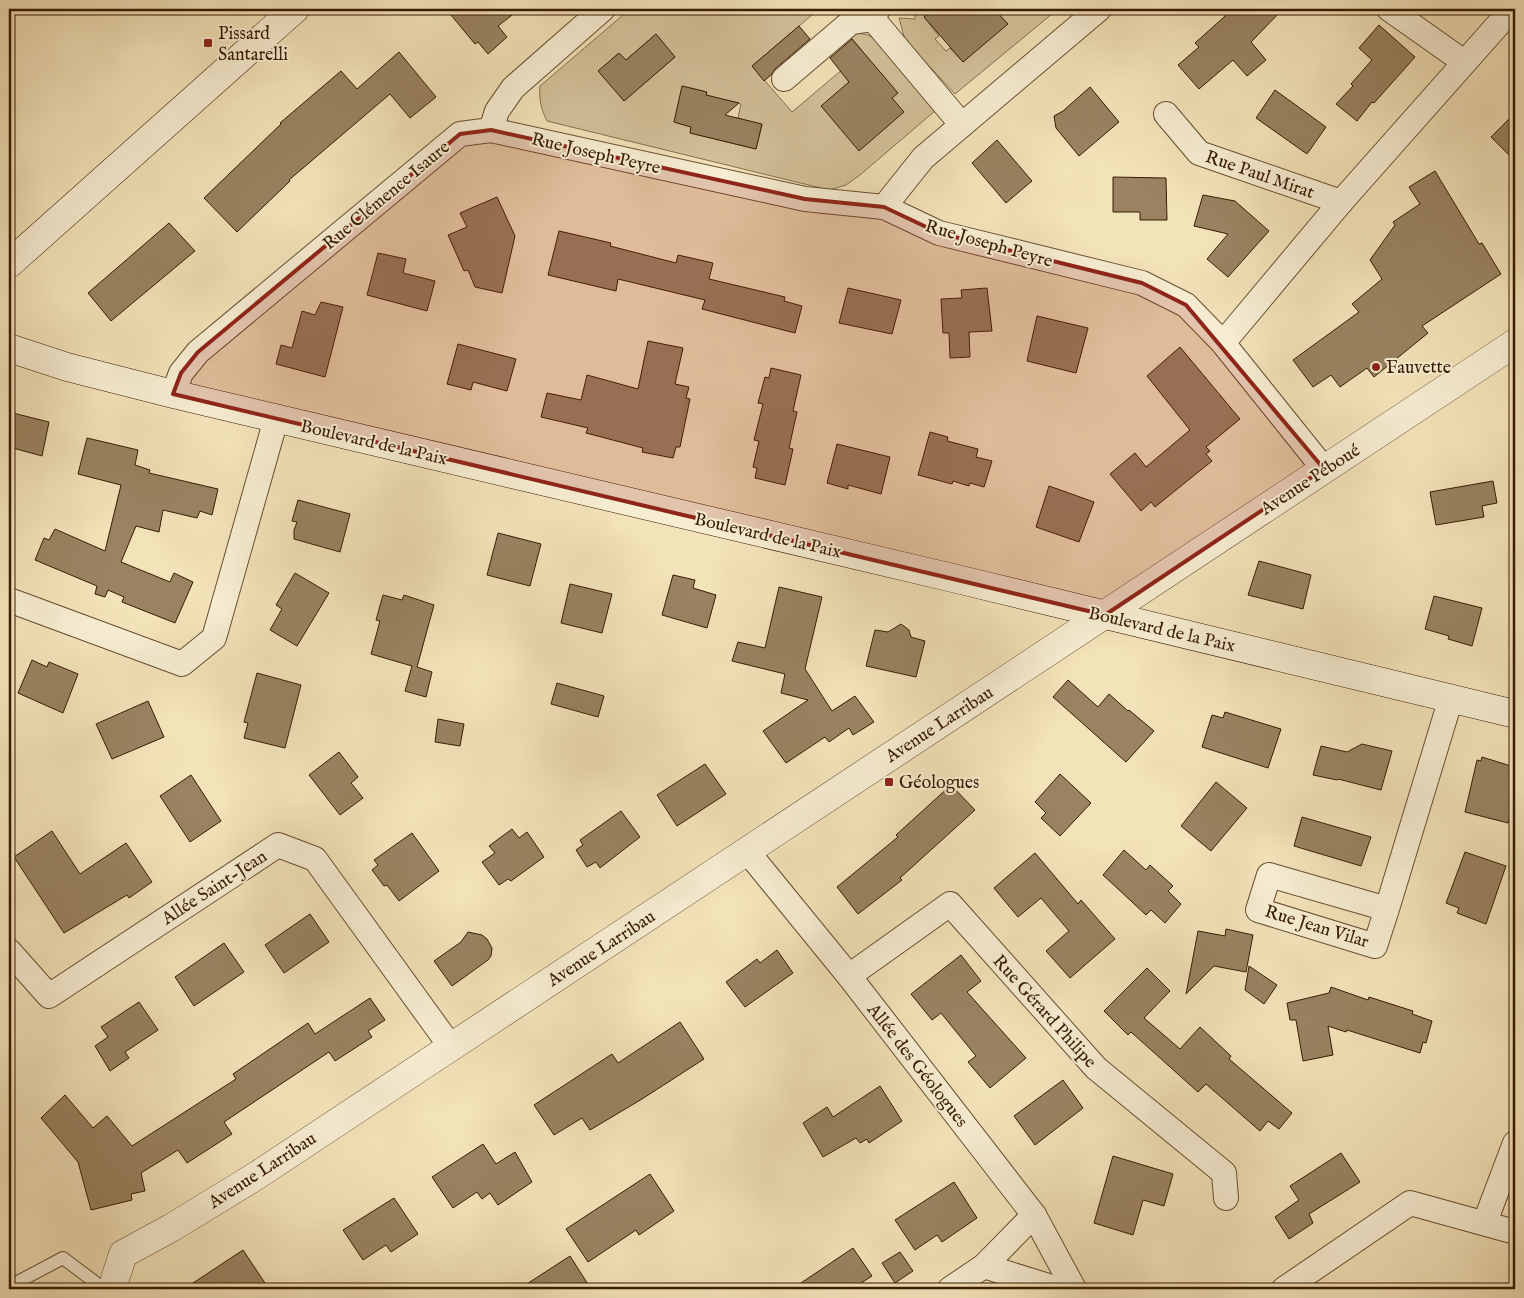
<svg xmlns="http://www.w3.org/2000/svg" width="1524" height="1298" viewBox="0 0 1524 1298" font-family="'IM FELL English',serif">
  <style>
    .green { fill: #d3c19a; stroke: #866e4e; fill-rule: evenodd }
    .building { fill: #998361; stroke: #381b01 }
    .lines { fill: none; stroke-linecap: round; stroke-linejoin: round }
    .service-casing { stroke: #674d2f; stroke-width: 14 }
    .minor-casing { stroke: #674d2f; stroke-width: 26 }
    .tertiary-casing { stroke: #674d2f; stroke-width: 29 }
    .secondary-casing { stroke: #381b01; stroke-width: 29 }
    .service { stroke: #f7edd2; stroke-width: 12 }
    .minor { stroke: #f7edd2; stroke-width: 24 }
    .tertiary { stroke: #f7edd2; stroke-width: 28 }
    .secondary { stroke: #f7edd2; stroke-width: 28 }
    .marked { fill: #8f2418; fill-opacity: 0.2; stroke: #8f2418; stroke-width: 4; stroke-linejoin: round }
    .poi-dot { fill: #8f2418; stroke: #f7edd2; stroke-width: 2 }
    .labels { text-anchor: middle; stroke-width: 4; stroke-linejoin: round; paint-order: stroke }
    .poi-label { font-size: 18px; fill: #381b01; stroke: #f7edd2; text-anchor: start }
    .street-label { font-size: 18px; fill: #381b01; stroke: #f7edd2 }
  </style>
  <rect width="100%" height="100%" fill="#f3e3b9"/>
  <filter id="stains"><feTurbulence type="fractalNoise" baseFrequency=".004" numOctaves="4"/><feColorMatrix values="0 0 0 0 .2 0 0 0 0 .09 0 0 0 0 .02 0 0 0 .5 -.17"/></filter>
  <radialGradient id="worn" r=".72"><stop offset=".6" stop-color="#630" stop-opacity="0"/><stop offset="1" stop-color="#630" stop-opacity=".3"/></radialGradient>
  <g class="green">
    <path d="M630 9H762L778 10V9H819L752 66 792 112 863 52 849 35 854 32 868 35 877 40 936 110 860 175 846 185 829 190 547 121C541 109 539 100 540 86ZM656 34 675 57 624 101 599 71 619 53 626 60ZM683 86 706 92V95L741 104 738 118 762 125 756 149 690 133 691 127 674 122Z"/>
    <polygon points="915,9 934,9 924,17 939,36 935,39 946,51 950,48 963,62 1007,24 994,9 1058,9 955,94 905,40 899,18 915,19"/>
  </g>
  <g class="building">
    <polygon points="446,9 520,9 498,26 507,37 488,54 478,42 475,44"/>
    <polygon points="934,9 994,9 1008,24 963,62 924,17"/>
    <polygon points="1233,9 1283,9 1251,42 1266,60 1247,76 1233,60 1199,89 1178,65 1199,47 1195,43"/>
    <polygon points="1379,25 1415,57 1374,103 1372,102 1357,121 1336,104 1353,86 1351,84 1372,60 1359,48"/>
    <polygon points="799,26 810,39 775,69 771,75 764,81 752,66"/>
    <polygon points="656,34 675,57 624,101 598,71 619,53 626,60"/>
    <polygon points="852,39 898,93 892,98 904,112 859,151 821,106 849,82 830,58"/>
    <polygon points="399,52 436,97 410,118 390,94 289,180 290,181 237,232 204,198 281,124 280,123 341,71 357,89"/>
    <polygon points="682,86 707,92 706,95 739,103 725,115 762,124 756,149 690,133 691,127 674,122"/>
    <polygon points="1090,87 1119,122 1079,156 1056,128 1054,116 1063,111"/>
    <polygon points="1275,90 1326,127 1307,154 1256,118"/>
    <polygon points="1515,113 1515,161 1491,137"/>
    <polygon points="997,140 1032,181 1006,203 972,163"/>
    <polygon points="1435,171 1479,244 1482,243 1501,274 1422,326 1428,333 1374,377 1367,368 1340,387 1331,375 1313,387 1293,360 1359,312 1352,304 1382,279 1370,260 1395,225 1393,222 1420,204 1409,187"/>
    <polygon points="1113,177 1166,178 1167,220 1140,220 1140,212 1113,212"/>
    <polygon points="1203,195 1235,201 1269,231 1228,277 1207,259 1228,234 1194,226"/>
    <polygon points="497,197 515,236 502,293 475,287 468,270 464,271 448,235 467,227 460,213"/>
    <polygon points="169,223 195,251 111,321 88,293"/>
    <polygon points="559,231 611,243 610,246 676,263 678,255 713,263 709,279 785,297 784,301 802,306 795,333 702,309 705,300 618,279 616,291 548,275"/>
    <polygon points="378,253 406,259 403,273 435,281 427,311 367,295"/>
    <polygon points="848,288 901,300 892,334 839,323"/>
    <polygon points="987,288 992,331 969,332 970,357 950,358 949,333 943,333 941,299 962,298 961,290"/>
    <polygon points="321,302 343,307 325,377 276,364 281,345 292,348 302,311 315,315"/>
    <polygon points="1037,316 1088,328 1076,373 1027,361"/>
    <polygon points="648,341 683,348 675,384 689,387 686,398 690,399 680,447 676,447 673,458 642,452 643,448 586,433 588,428 541,417 547,393 581,400 587,375 638,389"/>
    <polygon points="458,344 516,359 507,391 473,382 471,390 447,384"/>
    <polygon points="1180,347 1240,419 1206,447 1210,451 1206,454 1212,461 1155,507 1151,502 1141,511 1110,474 1135,453 1146,467 1190,430 1147,376"/>
    <polygon points="771,368 801,375 793,411 797,412 789,448 793,449 785,485 755,478 757,468 753,467 759,441 754,440 763,404 758,403 765,377 769,378"/>
    <polygon points="9,412 49,422 42,456 9,447"/>
    <polygon points="930,432 948,437 947,441 978,449 976,457 992,461 984,487 970,483 969,486 953,481 952,484 918,475"/>
    <polygon points="87,438 138,450 135,465 150,470 149,473 218,489 212,515 200,511 197,518 163,510 159,532 136,526 121,562 170,582 174,573 193,582 175,623 122,602 124,597 108,590 105,597 95,594 97,586 35,560 44,538 49,540 55,529 105,551 121,485 78,474"/>
    <polygon points="837,444 890,457 881,494 848,485 848,489 827,483"/>
    <polygon points="1493,481 1497,503 1482,506 1484,517 1436,525 1430,492"/>
    <polygon points="1049,486 1094,502 1079,542 1036,527"/>
    <polygon points="298,500 350,514 340,552 294,539 294,530 297,522 292,521"/>
    <polygon points="498,533 541,544 530,586 487,575"/>
    <polygon points="1259,561 1311,575 1303,609 1248,595"/>
    <polygon points="295,573 329,593 297,646 270,630 282,609 276,605"/>
    <polygon points="673,575 695,580 693,588 716,595 707,628 662,615"/>
    <polygon points="570,584 612,594 602,633 561,623"/>
    <polygon points="779,587 822,597 805,669 832,711 855,696 874,722 853,735 849,728 829,742 825,737 786,763 763,731 808,700 781,693 785,674 732,661 738,642 765,648"/>
    <polygon points="383,595 402,600 404,595 434,605 417,667 432,672 426,697 405,691 412,666 371,654 380,621 376,620"/>
    <polygon points="1434,596 1482,608 1472,646 1448,639 1449,636 1425,629"/>
    <polygon points="901,624 909,630 911,637 925,641 916,677 866,666 875,630 888,632"/>
    <polygon points="32,660 47,667 49,662 78,674 63,713 18,693"/>
    <polygon points="257,673 301,685 285,748 244,738 248,723 244,722"/>
    <polygon points="1068,680 1098,707 1109,694 1128,711 1129,710 1154,731 1126,762 1053,697"/>
    <polygon points="557,683 604,696 598,717 551,704"/>
    <polygon points="148,701 164,737 112,759 96,724"/>
    <polygon points="1225,712 1281,729 1268,768 1202,747 1212,715 1223,718"/>
    <polygon points="438,719 464,724 460,746 435,742"/>
    <polygon points="1362,744 1392,751 1381,790 1338,779 1337,780 1313,775 1321,746 1347,752"/>
    <polygon points="339,752 358,777 351,783 363,798 340,815 309,775"/>
    <polygon points="1482,757 1511,766 1509,775 1515,776 1515,817 1510,816 1508,823 1465,812 1477,760 1481,761"/>
    <polygon points="705,764 726,794 677,826 657,795"/>
    <polygon points="1060,774 1091,803 1060,836 1041,818 1046,813 1035,802"/>
    <polygon points="191,775 221,821 190,842 160,796"/>
    <polygon points="1216,782 1247,808 1211,851 1181,826"/>
    <polygon points="951,785 975,810 900,878 902,880 858,914 837,887 898,837 896,835"/>
    <polygon points="621,811 640,837 600,868 596,862 587,867 576,850 583,845 580,840"/>
    <polygon points="1302,817 1371,837 1361,866 1294,846"/>
    <polygon points="512,829 519,838 527,832 544,857 511,881 508,879 499,885 482,862 495,853 489,846"/>
    <polygon points="52,831 80,874 126,843 152,882 129,898 127,895 64,933 14,857"/>
    <polygon points="412,833 439,871 399,901 387,885 384,886 372,870 378,865 374,860"/>
    <polygon points="1124,850 1146,870 1150,865 1173,886 1168,891 1181,904 1165,923 1151,910 1146,915 1103,875"/>
    <polygon points="1465,852 1506,866 1486,924 1457,913 1459,908 1446,903"/>
    <polygon points="1035,853 1078,904 1081,900 1115,939 1070,978 1046,951 1069,931 1041,898 1018,917 994,888"/>
    <polygon points="310,914 329,942 284,973 265,945"/>
    <polygon points="1226,929 1253,935 1246,972 1214,966 1186,994 1198,931 1225,936"/>
    <polygon points="468,932 482,935 487,939 492,948 491,956 488,960 452,986 434,961 461,942"/>
    <polygon points="224,943 244,972 194,1006 175,977"/>
    <polygon points="777,950 793,973 745,1007 726,982 757,959 760,963"/>
    <polygon points="961,955 981,981 967,992 1026,1058 990,1088 968,1062 976,1056 941,1013 932,1020 911,994"/>
    <polygon points="1249,966 1277,985 1264,1004 1245,990"/>
    <polygon points="1147,968 1170,991 1144,1018 1180,1049 1200,1027 1231,1056 1229,1059 1292,1113 1279,1129 1268,1121 1260,1131 1206,1084 1198,1092 1131,1032 1128,1035 1104,1011"/>
    <polygon points="1331,987 1368,1000 1369,997 1413,1011 1412,1014 1432,1021 1426,1043 1423,1042 1420,1053 1347,1030 1346,1032 1328,1026 1333,1055 1303,1061 1296,1020 1290,1020 1287,1003 1329,993"/>
    <polygon points="370,998 385,1020 368,1031 372,1037 335,1061 329,1052 224,1122 232,1134 187,1163 178,1150 141,1173 145,1191 131,1194 132,1200 91,1210 78,1162 41,1118 65,1095 93,1128 107,1116 132,1146 236,1079 233,1074 308,1023 315,1034"/>
    <polygon points="139,1002 158,1030 125,1052 129,1058 110,1071 95,1046 108,1037 101,1027"/>
    <polygon points="680,1022 704,1059 642,1099 590,1130 582,1118 554,1135 534,1105 612,1054 618,1063"/>
    <polygon points="1063,1080 1083,1108 1035,1145 1014,1116"/>
    <polygon points="880,1086 902,1121 869,1143 867,1139 860,1143 856,1138 823,1157 803,1123 827,1107 833,1117"/>
    <polygon points="483,1144 496,1164 515,1152 532,1182 498,1205 490,1193 482,1199 477,1192 453,1208 432,1177"/>
    <polygon points="1341,1153 1360,1182 1309,1214 1313,1223 1289,1239 1275,1217 1299,1200 1290,1186"/>
    <polygon points="1113,1156 1173,1174 1164,1206 1143,1200 1133,1235 1094,1223"/>
    <polygon points="650,1174 674,1211 639,1235 636,1230 588,1262 566,1229"/>
    <polygon points="954,1182 977,1218 942,1242 937,1235 915,1250 895,1220"/>
    <polygon points="394,1198 418,1234 391,1252 386,1245 363,1260 343,1230"/>
    <polygon points="853,1248 872,1276 852,1289 792,1289"/>
    <polygon points="243,1250 269,1289 184,1289"/>
    <polygon points="900,1252 913,1271 895,1283 882,1263"/>
    <polygon points="570,1256 591,1289 519,1289"/>
  </g>
  <g class="lines">
    <g class="service-casing">
      <polyline id="service" points="9,1282 12,1285 63,1258 104,1289"/>
    </g>
    <g class="minor-casing">
      <g id="minor">
        <polyline points="878,9 873,19 962,125"/>
        <polyline points="1389,9 1464,62"/>
        <polyline points="784,79 851,22 873,19"/>
        <polyline points="1166,114 1199,153 1341,202"/>
        <polyline points="491,130 805,199 884,207 939,233 1142,283 1186,305 1223,343 1324,469"/>
        <polyline points="884,207 923,158 1099,9"/>
        <polyline points="1223,343 1341,202 1512,9"/>
        <polyline points="173,394 181,373 198,352 460,134 491,130 497,111 513,88 603,9"/>
        <polyline points="9,600 182,664 214,638 276,419"/>
        <polyline points="747,851 849,976 1034,1215 1074,1289"/>
        <polyline points="1387,909 1375,946 1258,910 1269,875 1387,909 1451,698"/>
        <polyline points="9,951 49,996 278,845 315,859 451,1047"/>
        <polyline points="849,976 950,904 1096,1068 1224,1173 1226,1198"/>
        <polyline points="1485,1222 1515,1143"/>
        <polyline points="984,1266 1058,1289"/>
        <polyline points="950,1289 984,1266 1034,1215"/>
        <polyline points="1284,1289 1410,1203 1515,1232"/>
      </g>
    </g>
    <g class="tertiary-casing">
      <polyline id="tertiary" points="114,1289 115,1279 123,1254 171,1228 256,1176 1515,343"/>
    </g>
    <g class="secondary-casing">
      <g id="secondary">
        <polyline points="9,264 295,9"/>
        <polyline points="9,348 67,367 173,394 957,579 1515,714"/>
      </g>
    </g>
    <use href="#service" class="service"/>
    <use href="#minor" class="minor"/>
    <use href="#tertiary" class="tertiary"/>
    <use href="#secondary" class="secondary"/>
  </g>
  <path class="marked" d="M491 130 805 199 884 207 939 233 1142 283 1186 305 1324 469 1105 615 173 394 181 373 198 352 460 134Z"/>
  <g class="poi-dot">
    <rect x="203" y="38" width="10" height="10" rx="2.5"/>
    <circle cx="1376" cy="367" r="5"/>
    <rect x="884" y="777" width="10" height="10" rx="2.5"/>
  </g>
  <g class="labels">
    <g class="poi-label">
      <text x="218" y="39">Pissard<tspan x="218" dy="21">Santarelli</tspan></text>
      <text x="1386" y="373">Fauvette</text>
      <text x="899" y="788">Géologues</text>
    </g>
    <g class="street-label">
      <text transform="translate(596 153) rotate(13)" y="6">Rue Joseph Peyre</text>
      <text transform="translate(1260 174) rotate(19)" y="6">Rue Paul Mirat</text>
      <text transform="translate(386 195) rotate(-40)" y="6">Rue Clémence Isaure</text>
      <text transform="translate(989 243) rotate(16)" y="6">Rue Joseph Peyre</text>
      <text transform="translate(374 442) rotate(13)" y="6">Boulevard de la Paix</text>
      <text transform="translate(1310 479) rotate(-33)" y="6">Avenue Péboué</text>
      <text transform="translate(768 535) rotate(13)" y="6">Boulevard de la Paix</text>
      <text transform="translate(1162 629) rotate(13)" y="6">Boulevard de la Paix</text>
      <text transform="translate(939 724) rotate(-33)" y="6">Avenue Larribau</text>
      <text transform="translate(214 887) rotate(-33)" y="6">Allée Saint-Jean</text>
      <text transform="translate(1317 926) rotate(17)" y="6">Rue Jean Vilar</text>
      <text transform="translate(601 948) rotate(-33)" y="6">Avenue Larribau</text>
      <text transform="translate(1045 1011) rotate(48)" y="6">Rue Gérard Philipe</text>
      <text transform="translate(918 1065) rotate(52)" y="6">Allée des Géologues</text>
      <text transform="translate(262 1170) rotate(-33)" y="6">Avenue Larribau</text>
    </g>
  </g>
  <rect width="1524" height="1298" fill="none" stroke="#f3e3b9" stroke-width="30"/>
  <rect x="10" y="10" width="1504" height="1278" fill="none" stroke="#381b01" stroke-width="2.5"/>
  <rect x="15" y="15" width="1494" height="1268" fill="none" stroke="#381b01"/>
  <rect width="100%" height="100%" filter="url(#stains)"/>
  <rect width="100%" height="100%" fill="url(#worn)"/>
</svg>
